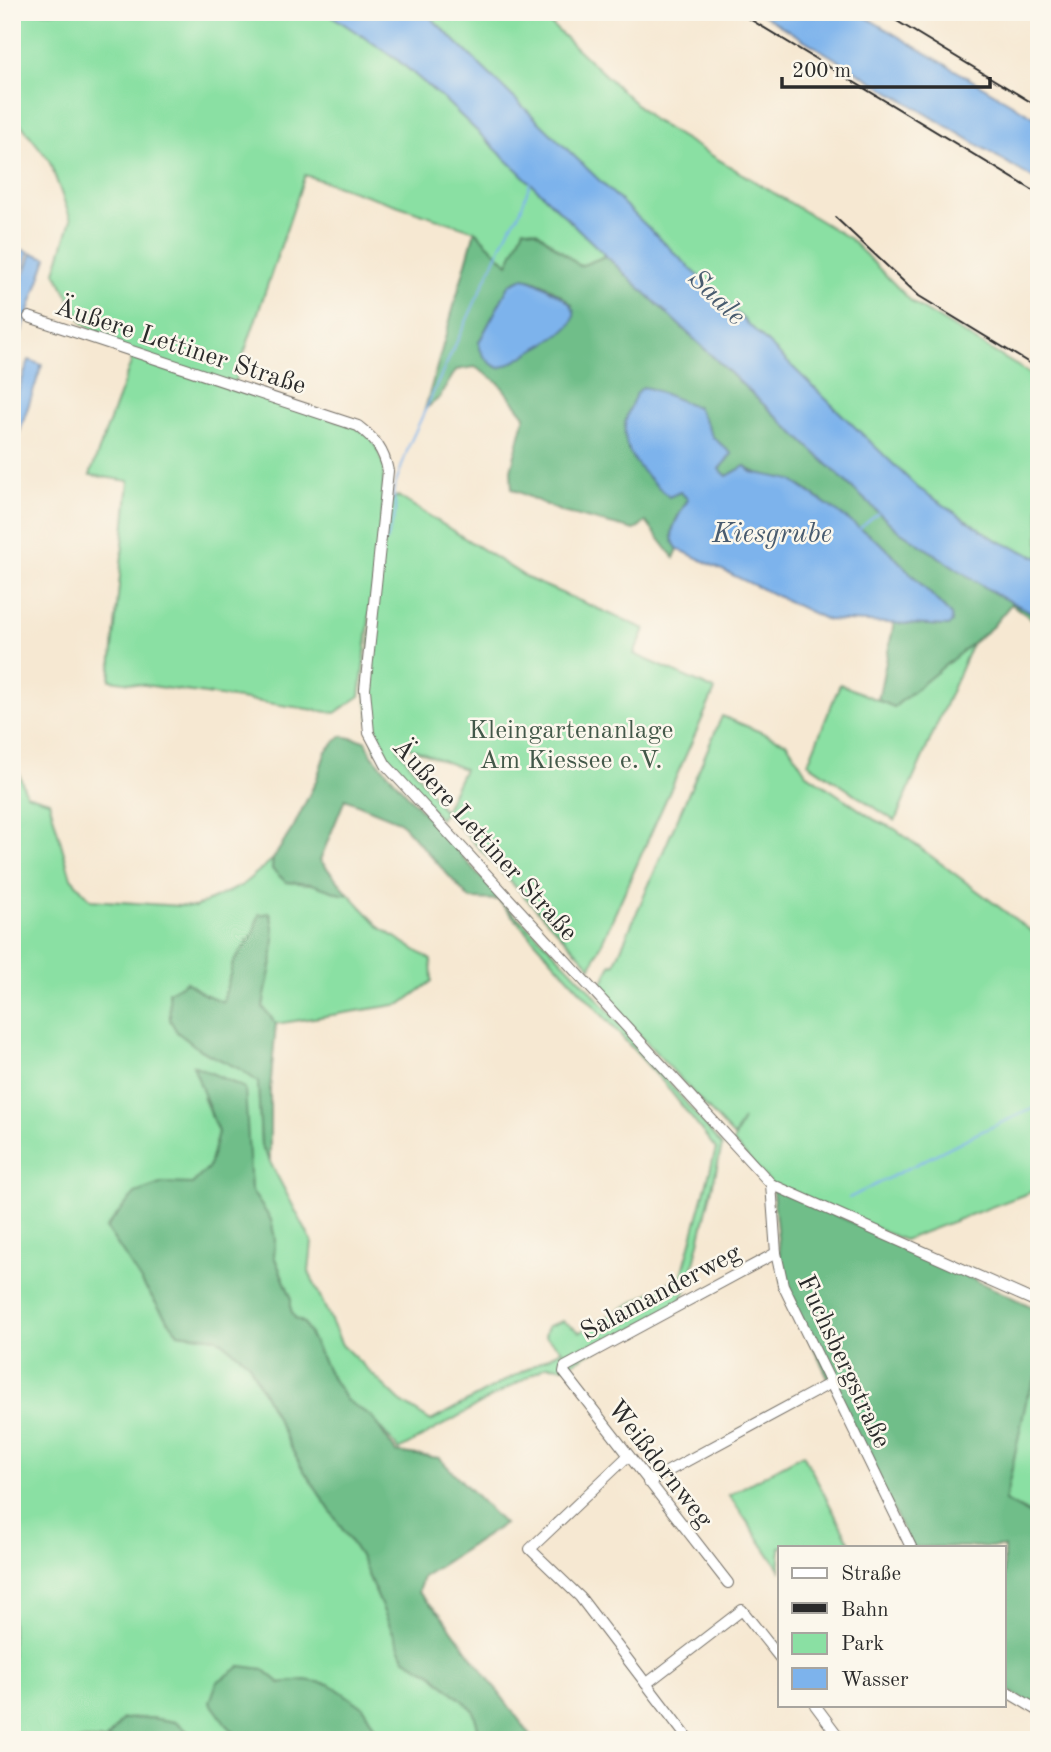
<svg xmlns="http://www.w3.org/2000/svg" width="1051" height="1752" viewBox="0 0 1051 1752" font-family="'Old Standard TT',serif">
  <style>
    .green { fill: #8ae0a3; stroke: #5a8667; stroke-width: 2; fill-rule: evenodd }
    .forest { fill: #6fbe89; stroke: #4d745a; stroke-width: 2; fill-rule: evenodd }
    .water { fill: #7db3ec; stroke: #546f8c; stroke-width: 2 }
    .lines { fill: none; stroke-linecap: round; stroke-linejoin: round }
    .stream { stroke: #7db3ec; stroke-width: 2 }
    .minor-casing { stroke: #726d65; stroke-width: 12 }
    .minor { stroke: #fff; stroke-width: 10 }
    .rail { stroke: #2b2b2b; stroke-width: 2 }
    .labels { text-anchor: middle; stroke-width: 5; stroke-linejoin: round; paint-order: stroke }
    .street-label { font-size: 26px; fill: #2b2b2b; stroke: #fbf7ec }
    .park-label { font-size: 26px; fill: #435849; stroke: #fbf7ec }
    .water-label { font-size: 28px; font-style: italic; fill: #485b6f; stroke: #fbf7ec }
  </style>
  <rect width="100%" height="100%" fill="#fbf7ec"/>
  <filter id="ink" filterUnits="userSpaceOnUse"><feTurbulence type="fractalNoise" baseFrequency=".0143" numOctaves="2"/><feDisplacementMap in="SourceGraphic" scale="14" xChannelSelector="R" yChannelSelector="G"/><feConvolveMatrix kernelMatrix="1 2 1 2 8 2 1 2 1" color-interpolation-filters="sRGB"/></filter>
  <filter id="wash" filterUnits="userSpaceOnUse"><feTurbulence type="fractalNoise" baseFrequency=".00686" numOctaves="4" result="noise"/><feDisplacementMap in="SourceGraphic" scale="28" xChannelSelector="R" yChannelSelector="G"/><feGaussianBlur stdDeviation="1.57" result="paint"/><feColorMatrix in="noise" values="0 0 0 0 0 0 0 0 0 0 0 0 0 0 0 0 0 1.4 0 .05"/><feComposite in="paint" operator="in"/></filter>
  <g filter="url(#wash)">
    <rect width="100%" height="100%" fill="#f6e8d2"/>
    <g class="green">
      <polygon points="12,12 326,12 394,57 447,102 606,256 580,267 537,231 508,265 475,231 305,175 234,383 356,427 373,439 384,465 383,504 360,696 335,713 110,680 129,481 90,475 134,354 92,336 94,331 83,323 55,272 71,220 49,160 12,113"/>
      <polygon points="425,12 538,12 653,120 850,239 913,303 1039,379 1039,558 998,541 918,488"/>
      <path d="M398 496 529 579 645 629 634 654 715 690 591 967 445 812 440 819 387 762 389 759 375 749 365 689 386 503ZM401 744 464 769 444 811 398 748Z"/>
      <polygon points="973,641 895,821 808,763 840,684 894,707"/>
      <path d="M12 680 19 681 16 765 26 794 49 801 71 878 91 900 195 907 241 886 273 859 272 869 286 882 313 884 341 894H349L381 928 431 960 432 981 401 1004 276 1024 263 1007 267 980 273 960 259 915 253 934 233 963 223 1003 204 994 186 982 200 1050 240 1069 258 1082 261 1145 312 1242 309 1272 342 1345 400 1401 431 1421 562 1350 545 1336 548 1326 563 1321 580 1332 682 1275 716 1149 663 1082 498 900C580 969 653 1064 722 1146L690 1280 680 1303 565 1367 547 1366 399 1450 372 1417 346 1400 329 1373 304 1323 295 1318 291 1310V1297L274 1256 275 1239 271 1220 251 1190 249 1159 203 1097 218 1132 209 1167 193 1184H163L106 1228 178 1333 217 1338 248 1362 299 1463 360 1556 404 1658 432 1674 473 1710 480 1734 478 1740H382L363 1707 305 1680 280 1683 263 1669 242 1740H199L175 1722 151 1718 123 1719 106 1740H12Z"/>
      <polygon points="722,716 787,743 806,773 875,820 895,829 1039,937 1039,1189 904,1240 771,1184 733,1142 743,1119 734,1137 599,991 611,964 614,965"/>
      <polygon points="1039,1371 1039,1518 1005,1501 1027,1397"/>
      <polygon points="803,1454 852,1547 780,1547 780,1570 729,1495"/>
    </g>
    <g class="forest">
      <path d="M524 228 536 231 580 266 606 256 895 528 997 595 1039 616V624L1011 604 992 627 894 707 878 700 894 623 948 626 951 615 884 546 804 488C785 477 758 478 745 466L727 476 719 469 731 454 713 437 697 407 680 492 688 499C680 514 663 533 678 549L674 558 646 522 634 530 562 512 512 489 511 470 525 416 498 382 475 367 456 370 439 398 425 409 475 231 508 264ZM523 278C539 279 561 294 572 305L479 348V342L510 284Z"/>
      <polygon points="341,736 366,741 372,755 501,900 470,899 399,821 345,799 320,860 349,894 341,894 312,884 286,882 272,869 273,859 294,826 316,781 326,751"/>
      <path d="M270 913C280 945 268 975 263 1007L276 1024 270 1090V1159L261 1145 258 1082 240 1069 200 1050 177 1032 170 1020 169 992 186 982 204 994 223 1002 233 963 253 934 259 915Z"/>
      <path d="M193 1065 245 1088 251 1190 271 1220 275 1239 274 1256 291 1297V1310L295 1318 304 1323 329 1373 346 1400 372 1417 396 1452 439 1458 504 1524 423 1577 418 1592 441 1615 534 1740H478L480 1734 473 1710 432 1674 404 1658 360 1556 299 1463 248 1362 217 1338 178 1333C151 1301 131 1262 106 1228L135 1193 163 1183 192 1184 209 1167 218 1132Z"/>
      <polygon points="772,1185 1039,1310 1039,1371 1027,1397 1005,1501 1039,1519 1039,1663 1036,1669 1039,1671 1039,1709 1004,1688 1004,1547 911,1547 783,1285"/>
      <polygon points="241,1666 263,1669 280,1683 305,1680 330,1684 363,1707 382,1740 242,1740 226,1724 210,1702 217,1682"/>
      <polygon points="151,1718 175,1722 199,1740 106,1740 123,1719"/>
    </g>
    <g class="water">
      <polygon points="326,12 425,12 918,488 998,541 1039,558 1039,616 997,595 895,528 606,256 447,102 394,57"/>
      <polygon points="758,12 857,12 1039,120 1039,182"/>
      <polygon points="13,247 29,252 12,301 12,250"/>
      <polygon points="32,253 47,258 12,360 12,309"/>
      <path d="M523 278C535 279 546 288 557 294 596 317 560 335 537 348 525 355 512 365 499 368 489 364 479 353 479 342L510 284Z"/>
      <polygon points="29,360 42,365 12,455 12,409"/>
      <path d="M643 387 652 389 697 407 713 437 732 454 719 469 727 476 745 466 752 472 791 480 839 513 884 546 951 615 952 622 948 626 827 620 678 549C663 533 681 514 688 499L680 492 669 497C643 473 613 448 629 410 633 401 635 393 643 387Z"/>
    </g>
    <g class="lines">
      <g class="stream">
        <polyline points="860,528 878,513"/>
        <polyline points="386,542 396,511 393,492 409,445 509,229 520,212 530,183"/>
        <polyline points="849,1198 978,1133 1039,1106"/>
      </g>
    </g>
  </g>
  <g filter="url(#ink)">
    <g class="lines">
      <g class="minor-casing">
        <g id="minor">
          <path d="M29 317 358 426C375 439 384 450 388 471L365 689 369 733 386 765 771 1184 1039 1303"/>
          <polyline points="771,1184 776,1253 783,1285 911,1547"/>
          <polyline points="628,1456 530,1549 580,1597 689,1740"/>
          <polyline points="648,1482 831,1383"/>
          <polyline points="728,1583 564,1372 565,1367 776,1253"/>
          <polyline points="646,1684 742,1610 780,1658"/>
          <polyline points="1004,1690 1039,1711"/>
          <polyline points="815,1705 841,1740"/>
        </g>
      </g>
      <use href="#minor" class="minor"/>
      <g class="rail">
        <polyline points="738,12 1039,194"/>
        <polyline points="882,12 1039,107"/>
        <polyline points="835,217 919,296 1039,369"/>
      </g>
    </g>
  </g>
  <g class="labels">
    <g class="street-label">
      <text transform="translate(181 345) rotate(18)" y="9">Äußere Lettiner Straße</text>
      <text transform="translate(486 839) rotate(48)" y="9">Äußere Lettiner Straße</text>
      <text transform="translate(660 1291) rotate(-28)" y="9">Salamanderweg</text>
      <text transform="translate(845 1361) rotate(65)" y="9">Fuchsbergstraße</text>
      <text transform="translate(661 1463) rotate(52)" y="9">Weißdornweg</text>
    </g>
    <g class="park-label">
      <text x="571" y="738">Kleingartenanlage<tspan x="571" dy="30">Am Kiessee e.V.</tspan></text>
    </g>
    <g class="water-label">
      <text transform="translate(718 296) rotate(44)" y="10">Saale</text>
      <text x="772" y="542">Kiesgrube</text>
    </g>
  </g>
  <rect width="1051" height="1752" fill="none" stroke="#fbf7ec" stroke-width="42"/>
  <rect x="778" y="1546" width="228" height="161" fill="#fbf7ec" stroke="#a8a59f" stroke-width="2"/>
  <rect x="792" y="1568" width="35" height="10" fill="#ffffff" stroke="#a8a59f" stroke-width="2"/>
  <text x="841" y="1580" font-size="21" fill="#2b2b2b">Straße</text>
  <rect x="792" y="1603" width="35" height="10" fill="#2b2b2b" stroke="#a8a59f" stroke-width="2"/>
  <text x="841" y="1616" font-size="21" fill="#2b2b2b">Bahn</text>
  <rect x="792" y="1633" width="35" height="21" fill="#8ae0a3" stroke="#a8a59f" stroke-width="2"/>
  <text x="841" y="1650" font-size="21" fill="#2b2b2b">Park</text>
  <rect x="792" y="1668" width="35" height="21" fill="#7db3ec" stroke="#a8a59f" stroke-width="2"/>
  <text x="841" y="1686" font-size="21" fill="#2b2b2b">Wasser</text>
  <path d="M782 77v10h208v-10" fill="none" stroke="#2b2b2b" stroke-width="3.5"/>
  <text x="792" y="77" font-size="21" fill="#2b2b2b" stroke="#fbf7ec" stroke-width="5" paint-order="stroke">200 m</text>
</svg>
